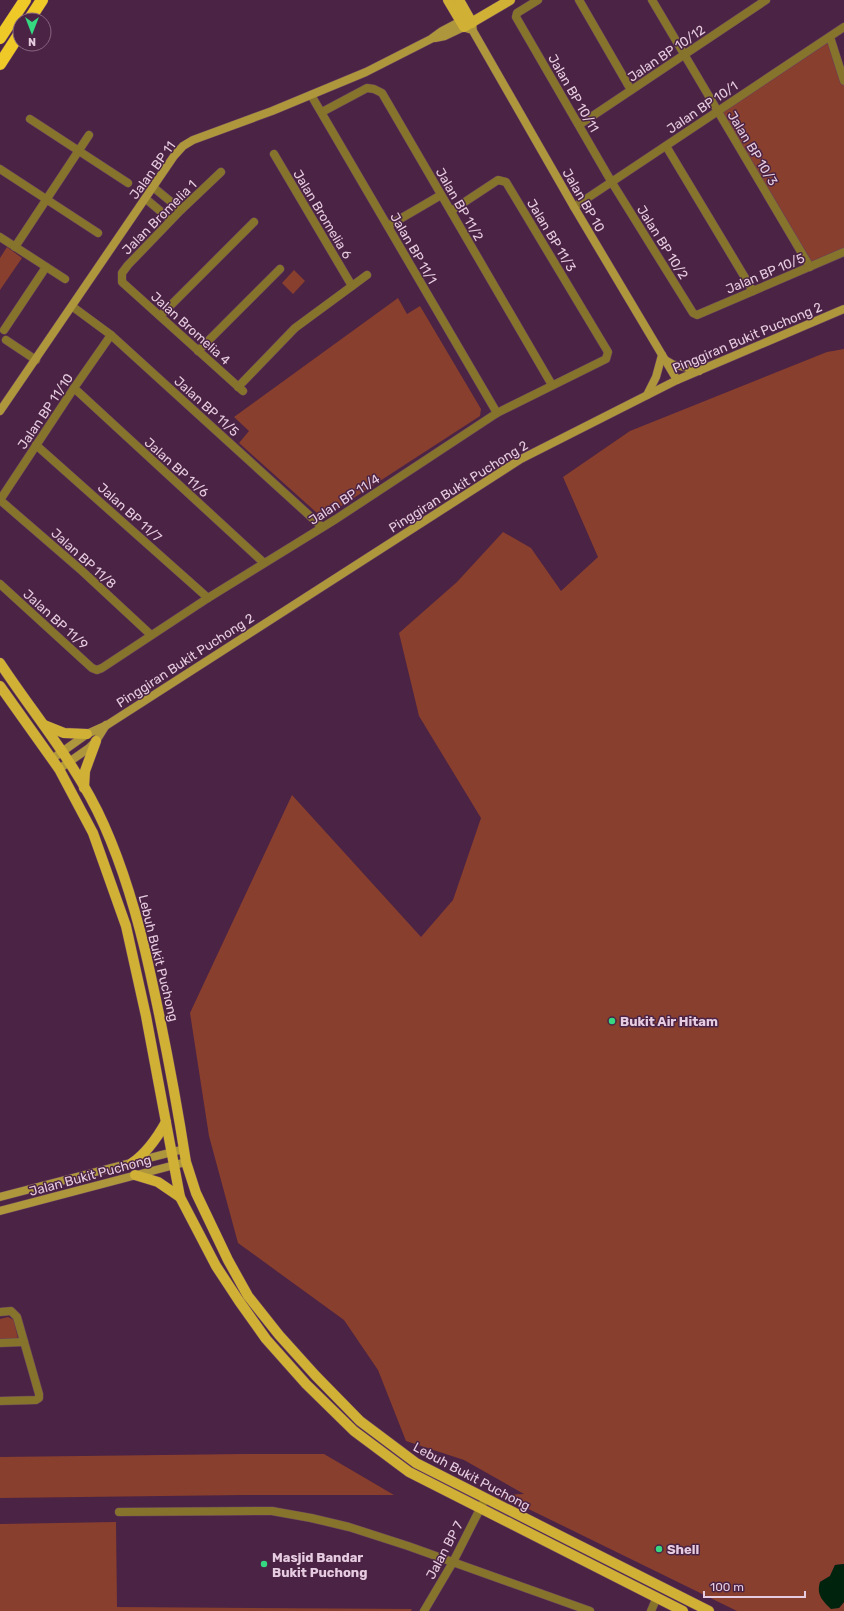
<svg xmlns="http://www.w3.org/2000/svg" width="844" height="1611" viewBox="0 0 844 1611" font-family="Rubik,sans-serif">
  <style>
    .green { fill: #883f2e }
    .water { fill: #00230e }
    .lines { fill: none; stroke-linecap: round; stroke-linejoin: round }
    .street-casing { stroke: #674160; stroke-width: 9 }
    .secondary-casing { stroke: #674160; stroke-width: 9 }
    .primary-casing { stroke: #674160; stroke-width: 11 }
    .highway-casing { stroke: #674160; stroke-width: 13 }
    .street { stroke: #86732c; stroke-width: 8 }
    .secondary { stroke: #ae963c; stroke-width: 8 }
    .primary { stroke: #d0b135; stroke-width: 10 }
    .highway { stroke: #eec927; stroke-width: 12 }
    .poi-dot { fill: #35d881; stroke: #4b2344; stroke-width: 1.5 }
    .labels { text-anchor: middle; stroke-width: 3; stroke-linejoin: round; paint-order: stroke }
    .street-label { font-size: 13px; fill: #e6cce0; stroke: #4b2344 }
    .poi-label { font-size: 13px; font-weight: bold; fill: #e6cce0; stroke: #4b2344; text-anchor: start }
  </style>
  <rect width="100%" height="100%" fill="#4b2344"/>
  <g class="green">
    <polygon points="830,37 844,82 844,252 810,267 718,111"/>
    <polygon points="7,247 22,258 0,290 0,258"/>
    <polygon points="294,270 305,281 293,294 282,283"/>
    <polygon points="398,298 407,314 420,306 481,409 480,416 329,514 317,513 239,443 249,431 234,417"/>
    <polygon points="844,349 844,1564 835,1565 830,1576 820,1582 839,1608 844,1602 844,1611 737,1611 500,1495 524,1494 464,1460 406,1441 378,1370 344,1320 238,1243 209,1136 190,1013 292,795 421,937 453,900 481,818 419,716 399,633 457,582 503,532 531,548 561,591 598,557 563,477 630,431 827,352"/>
    <polygon points="8,1317 14,1320 18,1339 0,1340 0,1319"/>
    <polygon points="244,1454 324,1454 394,1495 244,1495 0,1498 0,1457"/>
    <polygon points="116,1522 117,1607 412,1609 411,1611 0,1611 0,1524"/>
  </g>
  <path class="water" d="M844 1564V1602L839 1608 831 1609C823 1601 816 1595 820 1582L830 1576 835 1565Z"/>
  <g class="lines">
    <g class="street-casing">
      <g id="street">
        <polyline points="538,0 517,13 516,17 611,181 693,313 697,315 844,252"/>
        <polyline points="579,0 631,90"/>
        <polyline points="652,0 810,267"/>
        <polyline points="830,37 844,81"/>
        <polyline points="311,95 497,413"/>
        <polyline points="322,112 367,88 374,89 382,93 552,385"/>
        <polyline points="30,119 128,183"/>
        <polyline points="579,125 766,0"/>
        <polyline points="666,146 753,291"/>
        <polyline points="274,154 352,286"/>
        <polyline points="0,169 98,233"/>
        <polyline points="221,172 181,210 128,265 122,273 122,282 243,391"/>
        <polyline points="153,187 181,210"/>
        <polyline points="146,199 171,220"/>
        <polyline points="574,207 844,27"/>
        <polyline points="388,226 441,195"/>
        <polyline points="0,237 65,279"/>
        <polyline points="15,247 89,135"/>
        <polyline points="73,307 111,335 322,527"/>
        <polyline points="160,316 254,222"/>
        <polyline points="4,330 46,267"/>
        <polyline points="6,340 36,360"/>
        <polyline points="198,351 280,269"/>
        <polyline points="238,387 295,328 367,275"/>
        <polyline points="74,388 264,563"/>
        <polyline points="36,445 208,598"/>
        <polyline points="0,500 81,570 151,635"/>
        <polyline points="0,500 74,388 111,335"/>
        <polyline points="0,584 92,668 97,670 102,668 208,598 336,519 497,413 606,359 608,352 506,182 498,180 451,211"/>
        <polyline points="0,1312 11,1311 17,1317 39,1394 39,1398 36,1400 0,1401"/>
        <polyline points="0,1343 24,1342"/>
        <polyline points="119,1512 272,1511 311,1518 349,1527 408,1546 590,1611"/>
        <polyline points="424,1611 453,1562 483,1503"/>
        <polyline points="651,1611 657,1597"/>
      </g>
    </g>
    <g class="secondary-casing">
      <g id="secondary">
        <polyline points="472,23 473,31 574,207 677,380"/>
        <polyline points="435,38 445,36 464,27 469,29"/>
        <polyline points="665,360 672,364 699,371"/>
        <polyline points="647,395 656,377 662,355"/>
        <polyline points="0,411 174,156 183,146 193,140 272,111 366,72 431,39 442,31 461,21"/>
        <polyline points="52,759 87,734 107,725 521,459 677,380 844,309"/>
        <polyline points="59,769 89,748 96,741 106,725"/>
        <polyline points="0,1197 184,1149"/>
        <polyline points="0,1211 186,1162"/>
      </g>
    </g>
    <g class="primary-casing">
      <g id="primary">
        <polyline points="448,0 464,27 510,0"/>
        <polyline points="459,0 472,23"/>
        <path d="M0 663C35 716 78 766 104 825 125 872 139 922 150 972 164 1035 176 1098 186 1162L196 1193 228 1260 248 1296 279 1335 315 1375 360 1421 416 1463 709 1611"/>
        <polyline points="0,686 59,769 93,833 126,926 146,1016 180,1197 216,1266 239,1301 266,1339 306,1384 354,1431 409,1472 683,1611"/>
        <polyline points="44,725 64,733 87,734"/>
        <polyline points="84,788 85,771 96,741"/>
        <path d="M132 1163C147 1153 157 1138 166 1122"/>
        <polyline points="135,1175 158,1182 180,1197"/>
      </g>
    </g>
    <g class="highway-casing">
      <g id="highway">
        <polyline points="29,20 42,0"/>
        <polyline points="0,38 25,0"/>
        <polyline points="0,64 20,33"/>
      </g>
    </g>
    <use href="#street" class="street"/>
    <use href="#secondary" class="secondary"/>
    <use href="#primary" class="primary"/>
    <use href="#highway" class="highway"/>
  </g>
  <g class="poi-dot">
    <circle cx="612" cy="1021" r="4"/>
    <circle cx="659" cy="1549" r="4"/>
    <circle cx="264" cy="1564" r="4"/>
  </g>
  <g class="labels">
    <g class="street-label">
      <text transform="translate(666 53) rotate(-34)" y="5">Jalan BP 10/12</text>
      <text transform="translate(574 93) rotate(60)" y="5">Jalan BP 10/11</text>
      <text transform="translate(702 107) rotate(-34)" y="5">Jalan BP 10/1</text>
      <text transform="translate(753 148) rotate(59)" y="5">Jalan BP 10/3</text>
      <text transform="translate(152 170) rotate(-54)" y="5">Jalan BP 11</text>
      <text transform="translate(584 200) rotate(60)" y="5">Jalan BP 10</text>
      <text transform="translate(460 204) rotate(60)" y="5">Jalan BP 11/2</text>
      <text transform="translate(323 214) rotate(59)" y="5">Jalan Bromelia 6</text>
      <text transform="translate(159 217) rotate(-45)" y="5">Jalan Bromelia 1</text>
      <text transform="translate(552 235) rotate(59)" y="5">Jalan BP 11/3</text>
      <text transform="translate(663 242) rotate(58)" y="5">Jalan BP 10/2</text>
      <text transform="translate(414 248) rotate(60)" y="5">Jalan BP 11/1</text>
      <text transform="translate(765 273) rotate(-23)" y="5">Jalan BP 10/5</text>
      <text transform="translate(191 328) rotate(42)" y="5">Jalan Bromelia 4</text>
      <text transform="translate(747 337) rotate(-23)" y="5">Pinggiran Bukit Puchong 2</text>
      <text transform="translate(207 406) rotate(42)" y="5">Jalan BP 11/5</text>
      <text transform="translate(45 411) rotate(-56)" y="5">Jalan BP 11/10</text>
      <text transform="translate(177 467) rotate(42)" y="5">Jalan BP 11/6</text>
      <text transform="translate(458 486) rotate(-32)" y="5">Pinggiran Bukit Puchong 2</text>
      <text transform="translate(344 499) rotate(-33)" y="5">Jalan BP 11/4</text>
      <text transform="translate(130 512) rotate(42)" y="5">Jalan BP 11/7</text>
      <text transform="translate(84 558) rotate(42)" y="5">Jalan BP 11/8</text>
      <text transform="translate(56 619) rotate(42)" y="5">Jalan BP 11/9</text>
      <text transform="translate(185 660) rotate(-33)" y="5">Pinggiran Bukit Puchong 2</text>
      <text transform="translate(159 958) rotate(76)" y="5">Lebuh Bukit Puchong</text>
      <text transform="translate(90 1175) rotate(-15)" y="5">Jalan Bukit Puchong</text>
      <text transform="translate(472 1476) rotate(28)" y="5">Lebuh Bukit Puchong</text>
      <text transform="translate(444 1550) rotate(-62)" y="5">Jalan BP 7</text>
    </g>
    <g class="poi-label">
      <text x="620" y="1026">Bukit Air Hitam</text>
      <text x="667" y="1554">Shell</text>
      <text x="272" y="1562">Masjid Bandar<tspan x="272" dy="15">Bukit Puchong</tspan></text>
    </g>
  </g>
  <g transform="translate(32 32) rotate(180)"><circle r="19" fill="#4b2344" stroke="#896782"/>
  <path d="M0-3L7 15L0 10L-7 15Z" fill="#35d881"/>
  <text y="-6" font-size="11" font-weight="bold" text-anchor="middle" fill="#e6cce0">N</text>
  </g>
  <path d="M704 1591v6h101v-6" fill="none" stroke="#e6cce0" stroke-width="2"/>
  <text x="710" y="1591" font-size="12" fill="#e6cce0" stroke="#4b2344" stroke-width="3" paint-order="stroke">100 m</text>
</svg>
